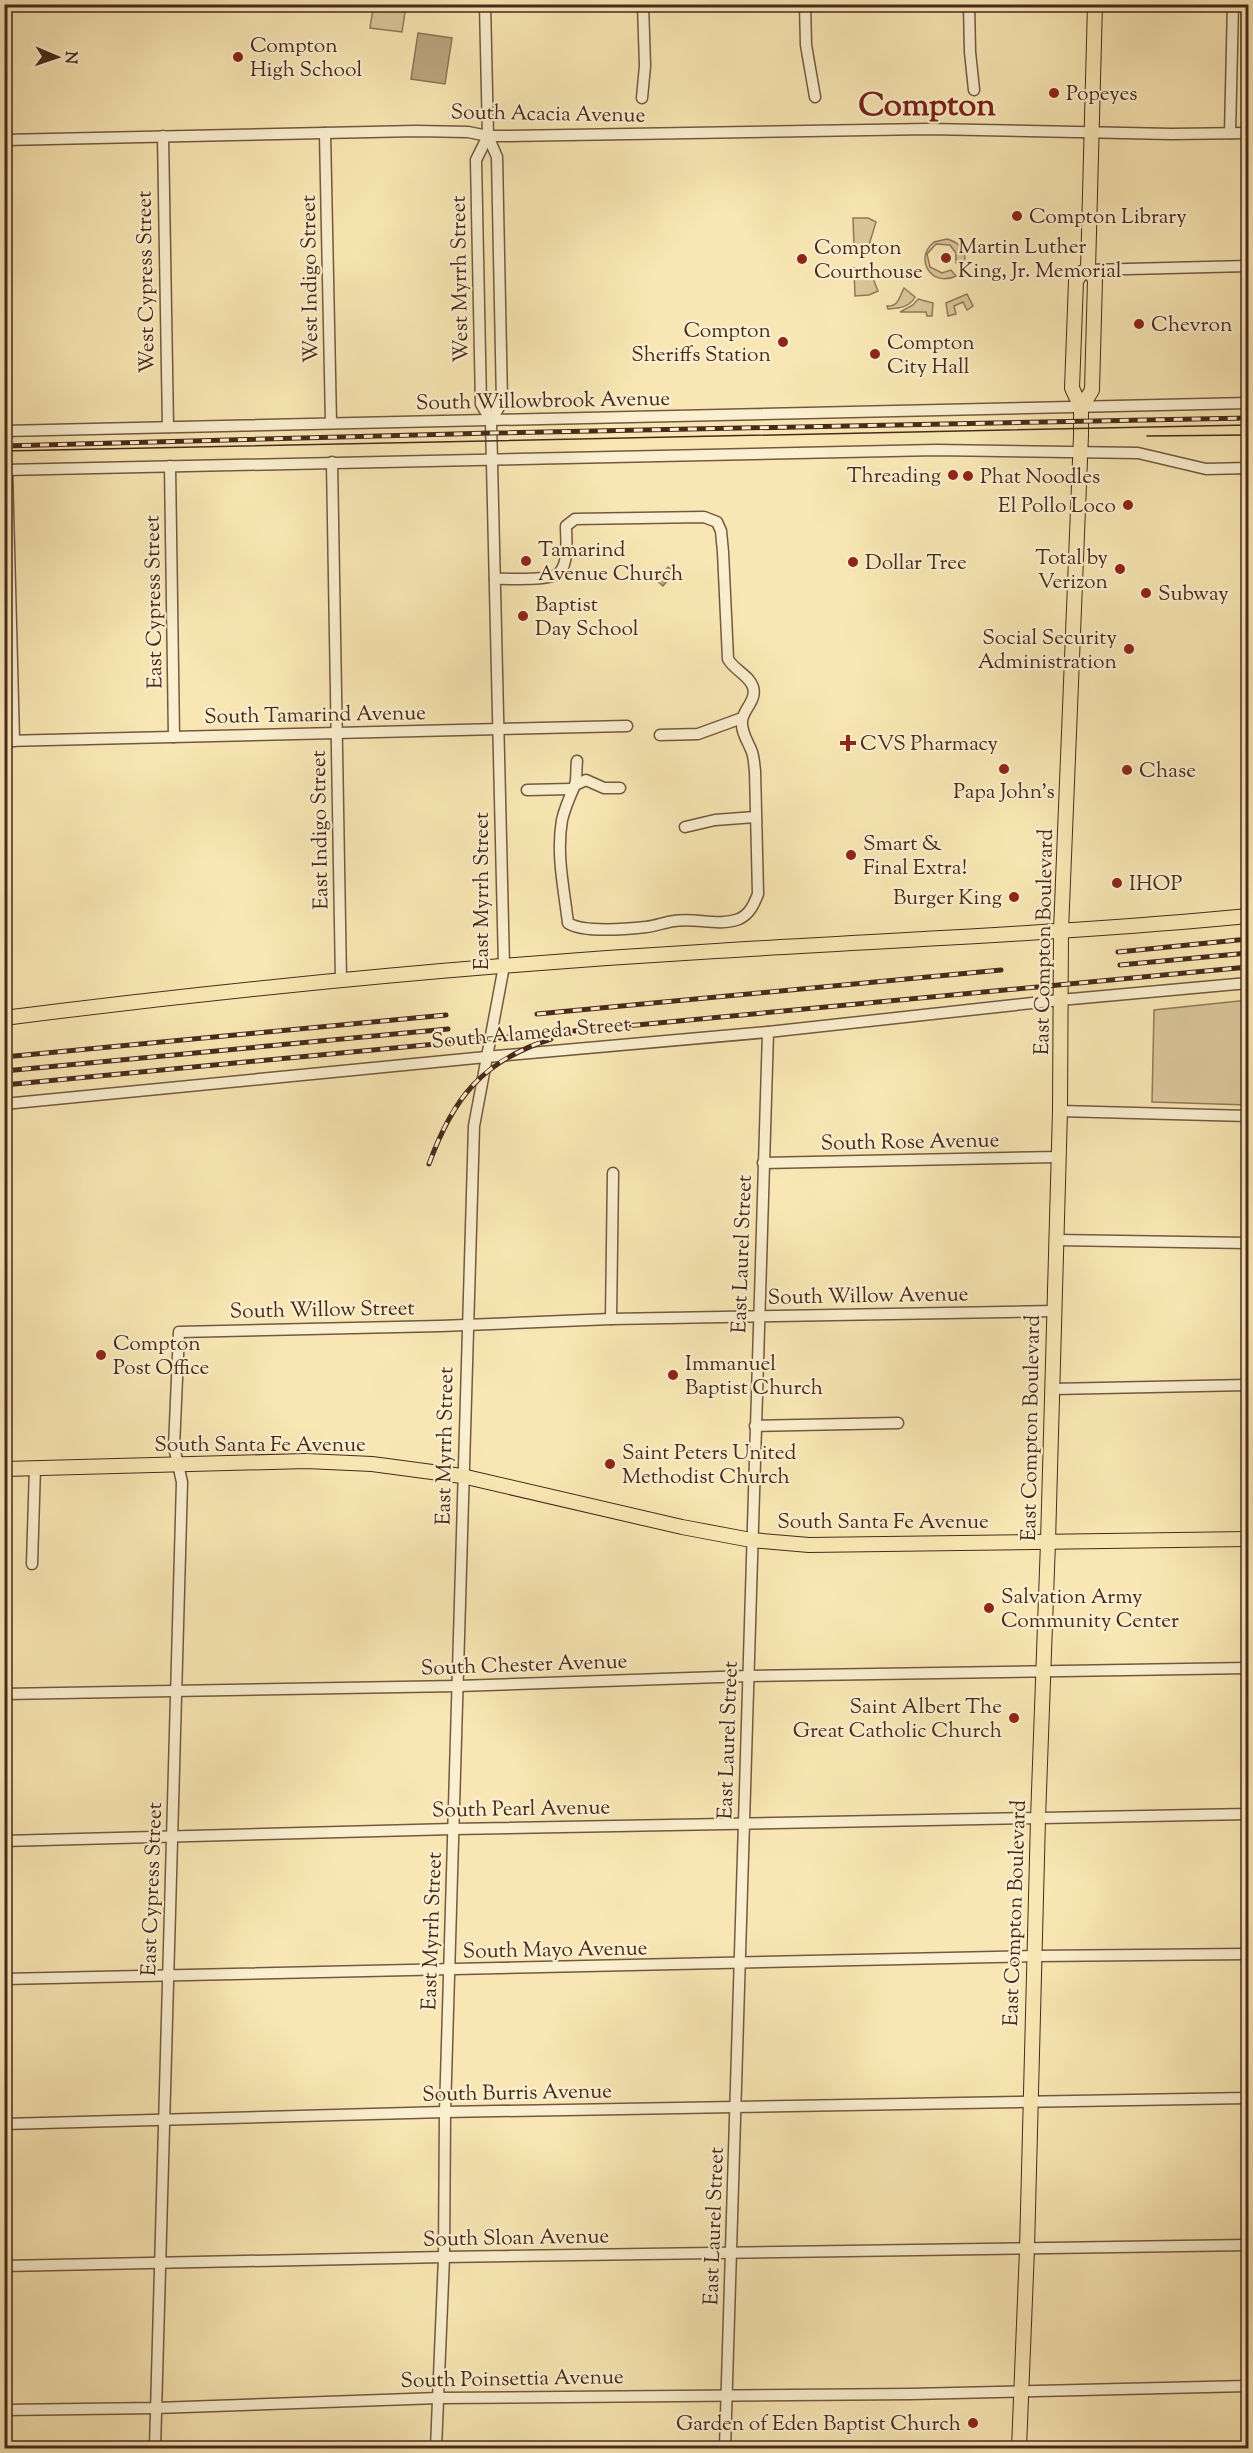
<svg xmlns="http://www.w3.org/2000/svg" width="1253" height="2453" viewBox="0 0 1253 2453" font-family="'Sorts Mill Goudy',serif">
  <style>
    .green { fill: #dac79a; stroke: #92785b; stroke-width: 1.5 }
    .water { fill: #bca680; stroke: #8e7458; stroke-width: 1.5 }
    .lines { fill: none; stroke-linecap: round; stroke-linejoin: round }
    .minor-casing { stroke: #755842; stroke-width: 13 }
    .major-casing { stroke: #49291c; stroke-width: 16 }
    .minor { stroke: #faefce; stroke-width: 10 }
    .major { stroke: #f8e7b4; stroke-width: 14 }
    .tram { stroke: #49291c; stroke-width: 1.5 }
    .rail-casing { stroke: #49291c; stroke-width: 5 }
    .rail { stroke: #faefce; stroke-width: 3; stroke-dasharray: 9; stroke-linecap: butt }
    .poi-dot { fill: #8f2418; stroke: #faefce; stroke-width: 2 }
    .labels { text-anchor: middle; stroke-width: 4.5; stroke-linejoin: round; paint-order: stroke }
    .poi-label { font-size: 21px; fill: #49291c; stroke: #faefce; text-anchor: start }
    .street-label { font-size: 21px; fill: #49291c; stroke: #faefce }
    .town-label { font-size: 33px; font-weight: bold; fill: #7a1f14; stroke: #faefce }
  </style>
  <rect width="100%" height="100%" fill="#f8e7b4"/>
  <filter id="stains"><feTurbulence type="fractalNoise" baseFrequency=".00333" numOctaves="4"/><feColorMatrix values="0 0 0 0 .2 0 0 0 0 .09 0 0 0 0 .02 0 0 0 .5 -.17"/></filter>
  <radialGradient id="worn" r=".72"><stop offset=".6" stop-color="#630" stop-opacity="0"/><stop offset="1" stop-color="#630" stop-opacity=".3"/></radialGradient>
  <g class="green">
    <polygon points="373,8 405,12 402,32 370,28"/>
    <polygon points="853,218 868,218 876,222 869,245 854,246"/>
    <path d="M947 239C961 243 967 252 964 266L956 263V253L950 245 936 244 927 254 930 267 942 273 951 270 956 276C932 288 913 259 934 242Z"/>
    <polygon points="854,268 869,268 878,291 869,295 855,296"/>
    <path d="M904 288 915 297C909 308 899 308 888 309L887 306C899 307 900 295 904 288Z"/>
    <polygon points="967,294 973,306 967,310 963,302 954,306 956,314 948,316 946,303"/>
    <polygon points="918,299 933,303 932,316 927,316 926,312 900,312 913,305"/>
    <polygon points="1248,1000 1248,1105 1152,1102 1154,1010"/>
  </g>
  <g class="water">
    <polygon points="418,33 452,38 445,84 411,79"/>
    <polygon points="668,567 675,572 663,586 657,581"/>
  </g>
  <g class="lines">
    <g class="minor-casing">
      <g id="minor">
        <polyline points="485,4 488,136 497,157 502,402 491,421"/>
        <polyline points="805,4 806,45 815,97"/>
        <polyline points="969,4 970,52 974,90"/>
        <polyline points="642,98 645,66 643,4"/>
        <polyline points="325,133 331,423"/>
        <polyline points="1230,133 1233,4"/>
        <polyline points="163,136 168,427"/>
        <polyline points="4,140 416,131 468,132 488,136 505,136 928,129 1172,134 1248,133"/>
        <polyline points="1088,270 1248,266"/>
        <polyline points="4,373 6,431"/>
        <polyline points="4,431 1248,403"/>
        <polyline points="332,462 341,981"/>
        <polyline points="170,466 174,737"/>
        <polyline points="4,470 936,450 1138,453 1206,469 1248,468"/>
        <polyline points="7,470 14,741"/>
        <path d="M495 579C509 578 552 582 560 572 569 561 566 539 566 526L575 519 704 517 717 522 721 531 723 552 728 659C734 670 749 675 753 687 757 701 743 709 742 721 741 733 748 741 752 752 754 758 754 764 755 771L758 894C754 904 750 914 739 919 718 927 695 917 674 921 665 922 656 926 646 927 628 929 583 933 568 923 564 889 556 854 562 820 565 807 570 796 575 785 577 779 576 768 577 761"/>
        <polyline points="660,735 698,734 742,718"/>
        <polyline points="4,741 627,726"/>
        <polyline points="575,785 586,780 604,788 620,788"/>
        <polyline points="527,790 571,789"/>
        <polyline points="685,827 715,820 755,817"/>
        <polyline points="4,1104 486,1057 768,1032 1060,1000 1248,983"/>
        <polyline points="1060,1111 1248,1116"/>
        <polyline points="763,1163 1059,1157"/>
        <polyline points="1056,1240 1248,1243"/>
        <polyline points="611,1319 613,1173"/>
        <polyline points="1052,1389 1248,1385"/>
        <polyline points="755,1426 898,1423"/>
        <polyline points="32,1564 35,1467"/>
        <polyline points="4,1694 458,1686 749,1676 1248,1668"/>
        <polyline points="4,1841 453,1829 1248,1814"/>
        <polyline points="4,1979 1035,1956 1248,1954"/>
        <polyline points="4,2124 445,2112 1248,2098"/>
        <polyline points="4,2266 444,2257 1248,2245"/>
        <polyline points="4,2410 156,2408 439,2398 911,2394 1248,2386"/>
        <polyline points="155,2448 182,1482 174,1447 179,1332 440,1326 611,1319 1054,1311"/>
        <polyline points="436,2448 444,2257 445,2112 474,1126 504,966 491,421 481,404 476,160 488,136"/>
        <polyline points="725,2448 768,1032"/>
      </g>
    </g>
    <g class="major-casing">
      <g id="major">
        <polyline points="1081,408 1092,390 1095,279 1088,270 1095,4"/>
        <path d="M4 1018C240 988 479 965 716 951 894 940 1071 933 1248 916"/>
        <polyline points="4,1469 306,1461 372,1464 462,1476 682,1527 751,1540 809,1545 1248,1539"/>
        <polyline points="1019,2448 1027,2249 1038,1819 1048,1542 1060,1111 1061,931 1081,435 1081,408 1072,388 1076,281 1081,273 1088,270"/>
      </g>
    </g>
    <use href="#minor" class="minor"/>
    <use href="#major" class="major"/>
    <g class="tram">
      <polyline points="1147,436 1248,435"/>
      <polyline points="4,451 1248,425"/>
    </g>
    <g class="rail-casing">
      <g id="rail">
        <polyline points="4,446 492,433 1248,418"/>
        <polyline points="1118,952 1248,939"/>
        <polyline points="1120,965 1248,953"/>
        <polyline points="537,1014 1001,970"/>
        <polyline points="4,1057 446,1015"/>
        <polyline points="4,1071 448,1029"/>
        <polyline points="4,1085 1248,967"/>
        <path d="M429 1164C453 1098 482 1061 551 1039"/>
      </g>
    </g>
    <use href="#rail" class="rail"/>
  </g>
  <g class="poi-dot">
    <circle cx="238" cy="57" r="6"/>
    <circle cx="1054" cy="93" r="6"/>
    <circle cx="1017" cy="216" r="6"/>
    <circle cx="946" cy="258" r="6"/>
    <circle cx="802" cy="259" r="6"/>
    <circle cx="1139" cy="324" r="6"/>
    <circle cx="783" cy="342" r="6"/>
    <circle cx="875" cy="354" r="6"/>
    <circle cx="953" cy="475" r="6"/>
    <circle cx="968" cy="476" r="6"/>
    <circle cx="1128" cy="505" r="6"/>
    <circle cx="526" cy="561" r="6"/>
    <circle cx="853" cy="562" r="6"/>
    <circle cx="1120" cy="569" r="6"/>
    <circle cx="1146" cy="593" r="6"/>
    <circle cx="523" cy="616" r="6"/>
    <circle cx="1129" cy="649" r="6"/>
    <path d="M845 734h6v6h6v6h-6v6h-6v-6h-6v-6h6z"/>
    <circle cx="1004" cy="769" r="6"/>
    <circle cx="1127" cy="770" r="6"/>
    <circle cx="851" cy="855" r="6"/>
    <circle cx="1117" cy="883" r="6"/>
    <circle cx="1014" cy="897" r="6"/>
    <circle cx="101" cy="1355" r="6"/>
    <circle cx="673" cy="1375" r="6"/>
    <circle cx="610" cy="1464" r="6"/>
    <circle cx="989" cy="1608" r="6"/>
    <circle cx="1014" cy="1718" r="6"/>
    <circle cx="973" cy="2423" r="6"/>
  </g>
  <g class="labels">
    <g class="poi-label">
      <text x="250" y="52">Compton<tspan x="250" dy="24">High School</tspan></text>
      <text x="1066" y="100">Popeyes</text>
      <text x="1029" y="223">Compton Library</text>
      <text x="958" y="253">Martin Luther<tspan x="958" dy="24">King, Jr. Memorial</tspan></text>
      <text x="814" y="254">Compton<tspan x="814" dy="24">Courthouse</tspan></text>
      <text x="1151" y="331">Chevron</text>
      <text x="771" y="337" text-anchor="end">Compton<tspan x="771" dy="24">Sheriffs Station</tspan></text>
      <text x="887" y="349">Compton<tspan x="887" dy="24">City Hall</tspan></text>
      <text x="941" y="482" text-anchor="end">Threading</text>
      <text x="980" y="483">Phat Noodles</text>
      <text x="1116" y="512" text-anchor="end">El Pollo Loco</text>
      <text x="538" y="556">Tamarind<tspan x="538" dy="24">Avenue Church</tspan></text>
      <text x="1108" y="564" text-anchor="end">Total by<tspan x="1108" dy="24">Verizon</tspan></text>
      <text x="865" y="569">Dollar Tree</text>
      <text x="1158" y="600">Subway</text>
      <text x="535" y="611">Baptist<tspan x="535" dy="24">Day School</tspan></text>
      <text x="1117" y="644" text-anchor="end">Social Security<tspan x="1117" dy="24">Administration</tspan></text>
      <text x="860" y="750">CVS Pharmacy</text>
      <text x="1139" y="777">Chase</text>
      <text x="1004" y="798" text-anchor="middle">Papa John's</text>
      <text x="863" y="850">Smart &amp;<tspan x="863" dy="24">Final Extra!</tspan></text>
      <text x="1129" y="890">IHOP</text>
      <text x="1002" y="904" text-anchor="end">Burger King</text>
      <text x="113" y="1350">Compton<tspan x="113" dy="24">Post Office</tspan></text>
      <text x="685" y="1370">Immanuel<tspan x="685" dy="24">Baptist Church</tspan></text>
      <text x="622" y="1459">Saint Peters United<tspan x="622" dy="24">Methodist Church</tspan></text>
      <text x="1001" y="1603">Salvation Army<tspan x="1001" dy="24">Community Center</tspan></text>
      <text x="1002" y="1713" text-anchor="end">Saint Albert The<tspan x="1002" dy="24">Great Catholic Church</tspan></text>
      <text x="961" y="2430" text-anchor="end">Garden of Eden Baptist Church</text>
    </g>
    <g class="street-label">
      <text transform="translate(548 113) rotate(1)" y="7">South Acacia Avenue</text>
      <text transform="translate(309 279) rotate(-91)" y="7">West Indigo Street</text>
      <text transform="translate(459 279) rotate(-91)" y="7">West Myrrh Street</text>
      <text transform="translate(145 282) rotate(-91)" y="7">West Cypress Street</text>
      <text transform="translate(543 400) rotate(-1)" y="7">South Willowbrook Avenue</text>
      <text transform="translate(153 602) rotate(-91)" y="7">East Cypress Street</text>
      <text transform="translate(315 714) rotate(-1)" y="7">South Tamarind Avenue</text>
      <text transform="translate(319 830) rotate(-91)" y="7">East Indigo Street</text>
      <text transform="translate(481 891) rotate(-90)" y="7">East Myrrh Street</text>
      <text transform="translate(1043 942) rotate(-89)" y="7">East Compton Boulevard</text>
      <text transform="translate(531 1032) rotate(-5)" y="7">South Alameda Street</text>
      <text transform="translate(910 1141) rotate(-1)" y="7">South Rose Avenue</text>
      <text transform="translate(741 1254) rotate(-88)" y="7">East Laurel Street</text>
      <text transform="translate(868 1295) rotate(-1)" y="7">South Willow Avenue</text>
      <text transform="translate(322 1309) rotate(-1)" y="7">South Willow Street</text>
      <text transform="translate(1030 1428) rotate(-89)" y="7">East Compton Boulevard</text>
      <text x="260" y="1451">South Santa Fe Avenue</text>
      <text transform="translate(444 1446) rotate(-89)" y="7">East Myrrh Street</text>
      <text x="883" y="1528">South Santa Fe Avenue</text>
      <text transform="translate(524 1664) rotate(-2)" y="7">South Chester Avenue</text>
      <text transform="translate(727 1740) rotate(-88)" y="7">East Laurel Street</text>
      <text transform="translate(521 1808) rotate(-1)" y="7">South Pearl Avenue</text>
      <text transform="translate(151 1889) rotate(-88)" y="7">East Cypress Street</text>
      <text transform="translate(1014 1913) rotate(-88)" y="7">East Compton Boulevard</text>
      <text transform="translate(431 1931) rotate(-88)" y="7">East Myrrh Street</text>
      <text transform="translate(555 1949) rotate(-1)" y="7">South Mayo Avenue</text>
      <text transform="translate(517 2092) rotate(-1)" y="7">South Burris Avenue</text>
      <text transform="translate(713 2226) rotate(-88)" y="7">East Laurel Street</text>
      <text transform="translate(516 2237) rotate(-1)" y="7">South Sloan Avenue</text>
      <text transform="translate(512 2378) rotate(-1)" y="7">South Poinsettia Avenue</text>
    </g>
    <g class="town-label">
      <text x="927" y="115">Compton</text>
    </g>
  </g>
  <rect width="1253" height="2453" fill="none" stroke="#f8e7b4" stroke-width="24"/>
  <rect x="6" y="6" width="1241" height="2441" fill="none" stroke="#49291c" stroke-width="3"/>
  <rect x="12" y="12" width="1229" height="2429" fill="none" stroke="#49291c" stroke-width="1.5"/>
  <g transform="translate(57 57) rotate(92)" stroke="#faefce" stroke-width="4.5" paint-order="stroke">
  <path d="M0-4.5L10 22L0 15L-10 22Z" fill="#49291c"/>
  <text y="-9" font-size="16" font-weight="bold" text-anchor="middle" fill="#49291c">N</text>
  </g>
  <rect width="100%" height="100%" filter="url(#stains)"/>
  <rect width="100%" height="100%" fill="url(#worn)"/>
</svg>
